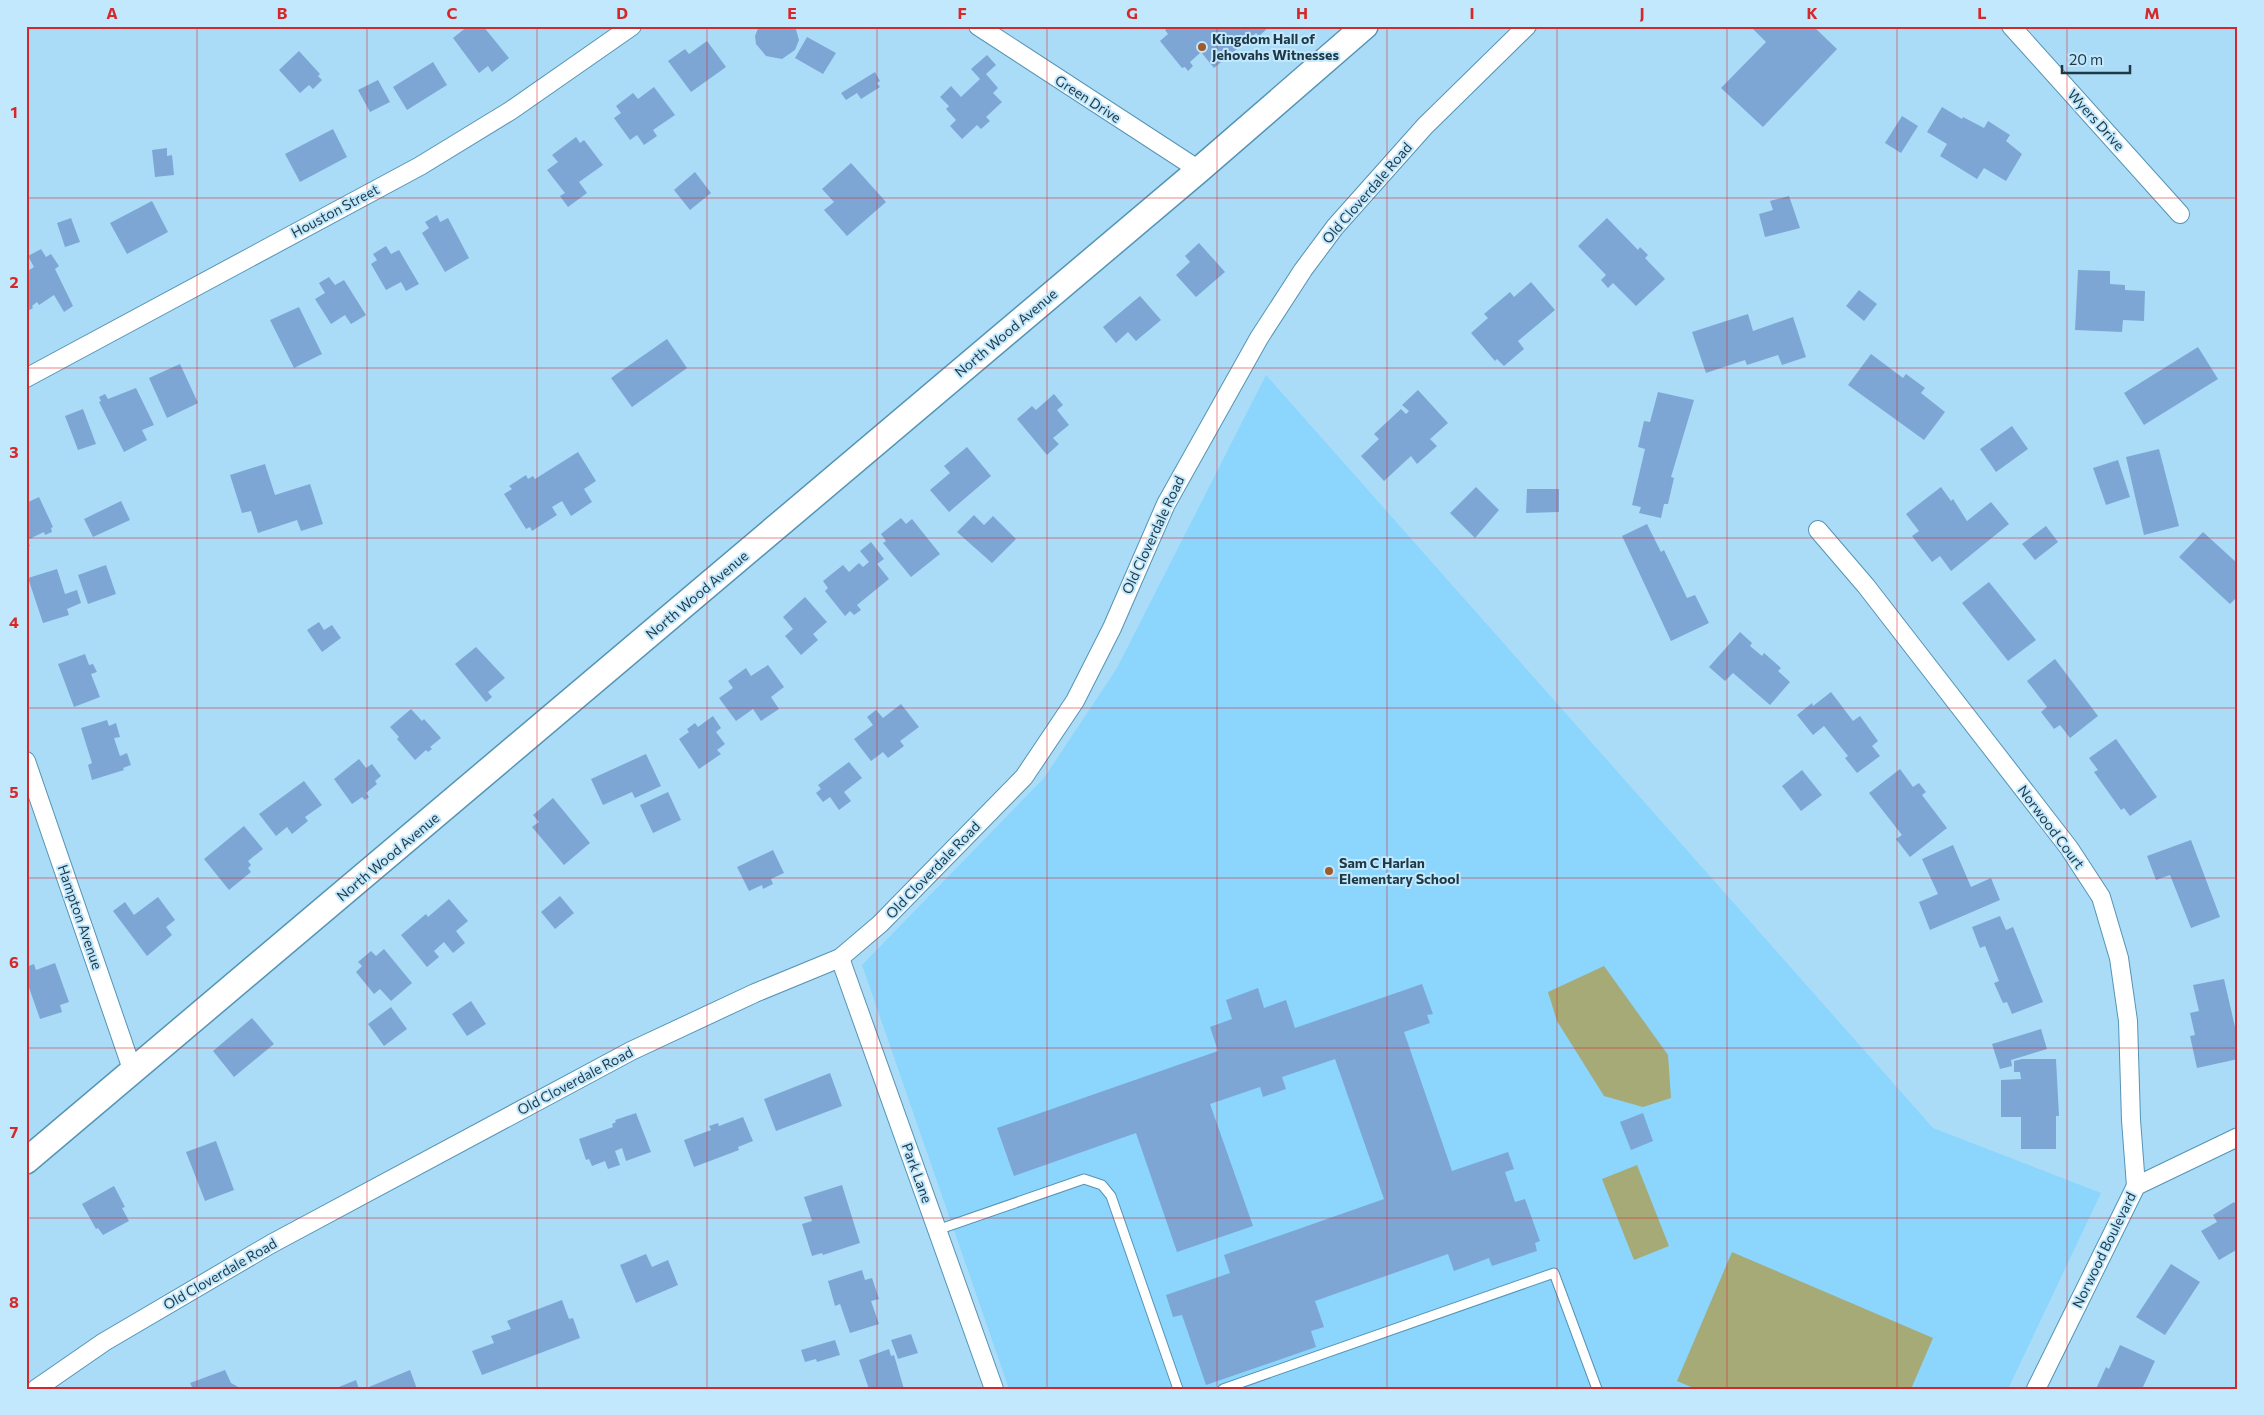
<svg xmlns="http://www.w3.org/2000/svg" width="2264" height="1415" viewBox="0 0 2264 1415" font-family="Commissioner,sans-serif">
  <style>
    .built { fill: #8cd5fd }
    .green { fill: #a5aa77 }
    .building { fill: #7ea6d5 }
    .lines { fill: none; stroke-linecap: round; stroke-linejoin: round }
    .lane-casing { stroke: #5594b5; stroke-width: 11 }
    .street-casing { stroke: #5594b5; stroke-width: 20 }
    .secondary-casing { stroke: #5594b5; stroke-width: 28 }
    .lane { stroke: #fff; stroke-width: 9 }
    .street { stroke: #fff; stroke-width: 18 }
    .secondary { stroke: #fff; stroke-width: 25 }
    .grid { fill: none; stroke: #d62828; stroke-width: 1; stroke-opacity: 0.55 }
    .poi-dot { fill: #9f5b2c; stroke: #c2e8fd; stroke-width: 2 }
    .labels { text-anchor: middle; stroke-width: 4; stroke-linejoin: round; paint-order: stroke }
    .poi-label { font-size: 14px; font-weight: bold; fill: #1e3846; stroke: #c2e8fd; text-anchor: start }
    .street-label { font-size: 14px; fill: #1e3846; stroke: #c2e8fd }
    .neatline { fill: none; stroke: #d62828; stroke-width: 2 }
    .grid-label { font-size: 16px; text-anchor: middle; font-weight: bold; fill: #d62828 }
  </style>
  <rect width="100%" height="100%" fill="#aadcf8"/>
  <polygon class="built" points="1266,375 1933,1128 2101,1193 2008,1389 1009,1389 862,965 1044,778 1117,668"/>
  <g class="green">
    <polygon points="1604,966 1668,1055 1671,1098 1643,1107 1604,1096 1557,1021 1548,992"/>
    <polygon points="1637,1165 1669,1246 1634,1260 1602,1179"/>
    <polygon points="1732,1252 1933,1338 1911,1389 1696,1389 1677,1381"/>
  </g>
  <g class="building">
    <polygon points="468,26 483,26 509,58 492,72 488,66 479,73 453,38"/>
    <polygon points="759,26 795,26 799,40 795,50 782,59 766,56 756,44 755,36"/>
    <polygon points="1170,26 1176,28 1270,26 1259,36 1256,33 1214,68 1201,52 1190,62 1193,66 1188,71 1185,67 1182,68 1160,41 1168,34 1165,30"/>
    <polygon points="1750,26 1813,26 1837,49 1763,127 1721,88 1766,42"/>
    <polygon points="807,37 836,53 823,74 795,58"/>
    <polygon points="707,41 726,67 691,92 668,61 685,49 689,54"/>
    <polygon points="299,51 320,74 318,76 322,80 313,89 309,85 300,93 279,70"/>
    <polygon points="987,55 996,65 986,74 998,88 993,93 1002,102 986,117 990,121 981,129 977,125 962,139 950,126 956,120 946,109 949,106 940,97 951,86 961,97 980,79 971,69"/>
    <polygon points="433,62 447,85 407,110 393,87"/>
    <polygon points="875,72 880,81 877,83 880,87 861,99 857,93 846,100 841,93"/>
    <polygon points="378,80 390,102 370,112 358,90"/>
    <polygon points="654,87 675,115 653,130 657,136 644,145 637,135 630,140 614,118 621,113 616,106 633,93 638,99"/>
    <polygon points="1942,107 1962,119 1963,117 1984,128 1988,121 2010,135 2006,141 2022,154 2006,181 1984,168 1977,179 1940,156 1947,144 1927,132"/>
    <polygon points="1902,116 1918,126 1901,153 1885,143"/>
    <polygon points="333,129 347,157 300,182 285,154"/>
    <polygon points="576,137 580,143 584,140 603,165 579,182 587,193 568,207 560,196 565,193 547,170 558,162 552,155"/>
    <polygon points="167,148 167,156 172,155 174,175 155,177 152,150"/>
    <polygon points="851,163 886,202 847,236 824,210 834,202 822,189"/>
    <polygon points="695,172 711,193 690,210 674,190"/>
    <polygon points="1789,196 1800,228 1765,237 1759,214 1773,210 1770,201"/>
    <polygon points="152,201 168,232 127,254 110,223"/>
    <polygon points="437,215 440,222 448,218 469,258 445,272 422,233 429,228 425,222"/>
    <polygon points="71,218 80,242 65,247 57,223"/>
    <polygon points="1607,218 1638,250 1640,247 1648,255 1645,258 1665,279 1636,306 1613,283 1608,288 1601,280 1606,275 1578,246"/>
    <polygon points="1199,243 1225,272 1196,297 1176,275 1190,262 1185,256"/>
    <polygon points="386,246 391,254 399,250 419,284 406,291 401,282 386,290 371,264 377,260 373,254"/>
    <polygon points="41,249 46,257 51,254 59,266 55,269 73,306 64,312 54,295 39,305 37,302 32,306 33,308 26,312 26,272 34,267 28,256"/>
    <polygon points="2078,270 2110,271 2110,284 2125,285 2125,290 2145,291 2144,321 2123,320 2122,332 2075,330"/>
    <polygon points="329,277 335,285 344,280 366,315 351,324 345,315 331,324 315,299 325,293 319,283"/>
    <polygon points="1531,282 1555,310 1518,341 1524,349 1504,366 1497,359 1495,361 1471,333 1488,318 1484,314 1510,292 1514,297"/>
    <polygon points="1859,290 1877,304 1864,321 1846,306"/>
    <polygon points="1140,296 1161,320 1136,341 1128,332 1116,343 1103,327"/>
    <polygon points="299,307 322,354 294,368 270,320"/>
    <polygon points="1748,314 1753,331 1793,317 1806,357 1782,365 1778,355 1747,365 1745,360 1706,373 1692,332"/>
    <polygon points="667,339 687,368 632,407 611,378"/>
    <polygon points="2198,347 2218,379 2144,425 2124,393"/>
    <polygon points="1871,354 1903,378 1906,374 1925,388 1921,393 1945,412 1924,440 1848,385"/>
    <polygon points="180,364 198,403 167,418 149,378"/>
    <polygon points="136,388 154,425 142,430 147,440 124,452 99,402 101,401 99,397 105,394 108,399"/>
    <polygon points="1418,390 1448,423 1430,439 1437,446 1417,464 1411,456 1384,481 1361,456 1379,439 1374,434 1401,409 1406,414 1409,411 1402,405"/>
    <polygon points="1658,392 1694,400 1671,477 1674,478 1668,504 1664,504 1661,518 1639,513 1641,507 1632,505 1645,449 1638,447 1644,421 1650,422"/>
    <polygon points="1054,394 1063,405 1057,410 1069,425 1053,438 1059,444 1047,455 1017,419 1032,406 1036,410"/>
    <polygon points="83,409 96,444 78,450 65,416"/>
    <polygon points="2012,426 2028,449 1996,472 1980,449"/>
    <polygon points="967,447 991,476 949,512 930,490 950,473 944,466"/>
    <polygon points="2159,449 2179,526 2144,535 2126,457"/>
    <polygon points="578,452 596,481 584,489 592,502 571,516 562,501 552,507 557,515 532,531 530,527 526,529 504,494 512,489 509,486 526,475 528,479 533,476 535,479"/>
    <polygon points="2118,460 2130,497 2106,505 2093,468"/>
    <polygon points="265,464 275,495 310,484 323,524 301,531 297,520 258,533 251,511 242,513 230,475"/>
    <polygon points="1476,487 1499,510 1475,538 1450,513"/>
    <polygon points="1941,487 1951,501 1953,499 1967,521 1991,502 2009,524 1951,571 1940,556 1932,562 1912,536 1919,531 1906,514"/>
    <polygon points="1527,489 1559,489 1559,512 1526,513"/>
    <polygon points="39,497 53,527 51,528 52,532 45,535 44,532 27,540 30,546 26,548 26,503"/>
    <polygon points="121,501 130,520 93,537 84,519"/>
    <polygon points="974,515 984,525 993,516 1016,539 992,563 957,532"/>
    <polygon points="901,518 906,524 912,519 940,554 911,577 883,543 886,541 881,534"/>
    <polygon points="1647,524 1661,552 1664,550 1687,598 1695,595 1709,623 1671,641 1622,536"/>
    <polygon points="2046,526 2058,542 2035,560 2022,544"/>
    <polygon points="2203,532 2238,564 2238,596 2230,604 2179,557"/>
    <polygon points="871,542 884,559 877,564 889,579 857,605 861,610 854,615 850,611 845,616 825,591 828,588 823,581 843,565 849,572 859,563 863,567 869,562 860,551"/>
    <polygon points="106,565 116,594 88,604 78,575"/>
    <polygon points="57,569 65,594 77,590 81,603 67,609 69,615 43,623 28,578"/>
    <polygon points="1989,582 2036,640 2008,661 1962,603"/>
    <polygon points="805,597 827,622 813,634 818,640 801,655 785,636 793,629 783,617"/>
    <polygon points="319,622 324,630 332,625 341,638 322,652 307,630"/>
    <polygon points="1740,632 1752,643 1750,646 1762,656 1764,653 1781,668 1778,671 1790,682 1770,705 1733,673 1725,681 1709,667"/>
    <polygon points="476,647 505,678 488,692 492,697 486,702 455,664"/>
    <polygon points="85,654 89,665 93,664 97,672 91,674 100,697 74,707 58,664"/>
    <polygon points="2055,659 2098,716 2070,738 2060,725 2054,729 2041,712 2047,707 2027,681"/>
    <polygon points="768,665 784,687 771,697 779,709 761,721 753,709 736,721 719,698 733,688 728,681 746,668 751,676"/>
    <polygon points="1831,692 1853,721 1860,716 1878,741 1872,746 1880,756 1857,773 1845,758 1848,756 1824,726 1813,735 1797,715 1812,703 1813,706"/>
    <polygon points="901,704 919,727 900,741 904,746 888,758 883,752 871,761 854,739 873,725 867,717 876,710 883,718"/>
    <polygon points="411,709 422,721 424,719 441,738 430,747 432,749 428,752 426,750 415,760 397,739 399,737 390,727"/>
    <polygon points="713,716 721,728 716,732 725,744 717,750 721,754 699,769 679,739 689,732 687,729 695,723 698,727"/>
    <polygon points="107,720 109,726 116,723 120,737 114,738 120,756 127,753 131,765 123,768 124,770 92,780 88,765 92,763 81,728"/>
    <polygon points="2116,739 2157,797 2130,816 2124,808 2121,810 2094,772 2098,770 2089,758"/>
    <polygon points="646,754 661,786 635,798 632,792 603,805 591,779"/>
    <polygon points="359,759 366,768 372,764 381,776 375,781 377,784 366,793 369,797 365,800 362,797 352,804 334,779"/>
    <polygon points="849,762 862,778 844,792 851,801 839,810 830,797 823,802 816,793 821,789 818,785"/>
    <polygon points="1900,769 1913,787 1919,783 1926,792 1922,795 1947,828 1910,857 1896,839 1902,835 1869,793"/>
    <polygon points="1802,770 1822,795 1801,811 1782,786"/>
    <polygon points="304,781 322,805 305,817 308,821 292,834 287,827 276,836 259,814"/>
    <polygon points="668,792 681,820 653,833 640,805"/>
    <polygon points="553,798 590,843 564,865 532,827 539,822 533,815"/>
    <polygon points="244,826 263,849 248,861 251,865 248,868 251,872 229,890 204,859"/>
    <polygon points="2191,840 2220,917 2191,928 2170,875 2156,880 2147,856"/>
    <polygon points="1953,845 1971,887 1991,878 2000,900 1930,930 1919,902 1938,894 1922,859"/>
    <polygon points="773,850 784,873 771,879 773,884 763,889 762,885 749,891 737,867"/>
    <polygon points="560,896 574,913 555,929 541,912"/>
    <polygon points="158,897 175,920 166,927 172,935 147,956 113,911 125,902 134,915"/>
    <polygon points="449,899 468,921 456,931 465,943 453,953 444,942 434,951 439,957 427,967 401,935 426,914 428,917"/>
    <polygon points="2000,916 2006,930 2013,927 2043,1002 2012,1014 2007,1002 2003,1003 1994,983 1999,981 1985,946 1980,948 1972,927"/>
    <polygon points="384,949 412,983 391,1001 380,989 374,994 356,972 362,966 358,962 371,951 376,956"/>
    <polygon points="55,963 69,1002 60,1005 62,1012 40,1019 26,979 26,967 34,964 36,970"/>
    <polygon points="2224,979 2238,1040 2238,1059 2197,1068 2190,1036 2195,1035 2190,1013 2199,1011 2193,985"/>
    <polygon points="1422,984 1433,1014 1427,1015 1430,1023 1404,1032 1452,1171 1508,1152 1514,1169 1505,1172 1515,1202 1525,1199 1540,1241 1535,1243 1537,1251 1492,1266 1489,1258 1454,1271 1448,1254 1315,1301 1324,1327 1311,1331 1316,1347 1206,1385 1182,1315 1173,1317 1166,1295 1230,1273 1224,1255 1384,1199 1335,1059 1282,1077 1286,1089 1263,1097 1260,1087 1210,1104 1253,1226 1177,1252 1136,1133 1014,1176 997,1128 1218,1051 1210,1027 1232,1019 1226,1000 1258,988 1264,1008 1286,1000 1295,1028"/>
    <polygon points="471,1001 486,1024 467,1036 452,1014"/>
    <polygon points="391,1007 407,1029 384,1046 368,1024"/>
    <polygon points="252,1018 274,1044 234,1077 213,1051"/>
    <polygon points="2041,1029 2047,1049 2011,1060 2012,1066 2000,1069 1992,1044"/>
    <polygon points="2022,1059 2056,1059 2059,1116 2056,1116 2056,1149 2021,1149 2021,1117 2001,1117 2001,1080 2021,1079 2020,1072 2014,1072 2014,1061"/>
    <polygon points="830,1073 842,1106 776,1131 764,1099"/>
    <polygon points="636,1113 651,1152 626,1161 622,1148 615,1151 620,1165 608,1169 605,1161 592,1166 589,1159 586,1160 579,1139 613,1127 612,1124 616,1122 615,1120"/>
    <polygon points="1643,1113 1653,1141 1631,1150 1620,1122"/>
    <polygon points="743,1117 753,1141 738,1147 739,1150 694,1167 684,1140 711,1130 709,1126 718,1123 719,1126"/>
    <polygon points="216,1141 234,1190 205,1201 186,1152"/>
    <polygon points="842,1185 860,1243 823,1255 822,1253 812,1256 802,1224 812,1221 804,1197"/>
    <polygon points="114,1186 125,1207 122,1208 129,1221 103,1235 98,1228 96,1229 82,1204"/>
    <polygon points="2234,1202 2238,1208 2238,1249 2219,1260 2201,1231 2217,1222 2213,1215"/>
    <polygon points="646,1254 652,1267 668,1260 678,1285 636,1303 620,1265"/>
    <polygon points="2171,1264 2200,1282 2165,1335 2136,1317"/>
    <polygon points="862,1270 865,1280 872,1278 879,1299 871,1301 879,1324 850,1333 840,1304 835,1306 828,1281"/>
    <polygon points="562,1300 569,1319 573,1318 580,1338 482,1375 472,1351 494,1343 491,1336 511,1329 507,1321"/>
    <polygon points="911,1334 918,1353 898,1359 891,1340"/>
    <polygon points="835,1340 840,1355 817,1362 816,1359 805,1362 801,1350"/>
    <polygon points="2120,1345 2155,1361 2142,1389 2096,1389 2106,1367 2109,1369"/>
    <polygon points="889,1349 891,1356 894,1355 904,1389 869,1389 859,1360"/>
    <polygon points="225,1370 231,1383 242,1389 193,1389 190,1383"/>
    <polygon points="410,1370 417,1389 364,1389"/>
    <polygon points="356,1380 359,1389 334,1389"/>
  </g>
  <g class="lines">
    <g class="lane-casing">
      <g id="lane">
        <polyline points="937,1230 1084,1179 1102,1185 1111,1196 1178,1389"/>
        <polyline points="1223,1389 1554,1273 1597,1389"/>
      </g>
    </g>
    <g class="street-casing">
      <g id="street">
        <polyline points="978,26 1199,170"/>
        <polyline points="2011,26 2180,214"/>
        <polyline points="26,378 420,166 510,111 632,26"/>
        <polyline points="1818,530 1866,586 2069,848 2101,897 2119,958 2128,1021 2131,1120 2136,1186"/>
        <polyline points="26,761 133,1072"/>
        <polyline points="840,958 994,1389"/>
        <polyline points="36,1389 104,1342 271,1244 631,1051 755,993 840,958 880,924 1024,777 1075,701 1112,628 1166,504 1259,338 1303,270 1335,227 1425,126 1527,26"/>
        <polyline points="2036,1389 2136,1186 2238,1137"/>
      </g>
    </g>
    <g class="secondary-casing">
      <polyline id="secondary" points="26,1161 1199,170 1365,26"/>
    </g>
    <use href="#lane" class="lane"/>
    <use href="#street" class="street"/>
    <use href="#secondary" class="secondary"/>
  </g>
  <path class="grid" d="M197 26V1389M367 26V1389M537 26V1389M707 26V1389M877 26V1389M1047 26V1389M1217 26V1389M1387 26V1389M1557 26V1389M1727 26V1389M1897 26V1389M2067 26V1389M26 198H2238M26 368H2238M26 538H2238M26 708H2238M26 878H2238M26 1048H2238M26 1218H2238"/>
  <g class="poi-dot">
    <circle cx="1202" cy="47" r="5"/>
    <circle cx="1329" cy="871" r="5"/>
  </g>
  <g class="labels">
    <g class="poi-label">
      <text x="1212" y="44">Kingdom Hall of<tspan x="1212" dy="16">Jehovahs Witnesses</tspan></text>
      <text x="1339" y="868">Sam C Harlan<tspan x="1339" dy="16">Elementary School</tspan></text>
    </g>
    <g class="street-label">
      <text transform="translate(1088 99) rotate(33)" y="5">Green Drive</text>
      <text transform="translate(2096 120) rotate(48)" y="5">Wyers Drive</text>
      <text transform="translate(1367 193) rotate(-49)" y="5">Old Cloverdale Road</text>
      <text transform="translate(335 211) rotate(-28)" y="5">Houston Street</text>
      <text transform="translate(1006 333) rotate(-40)" y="5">North Wood Avenue</text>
      <text transform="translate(1153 535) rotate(-65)" y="5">Old Cloverdale Road</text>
      <text transform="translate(697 595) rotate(-40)" y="5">North Wood Avenue</text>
      <text transform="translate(2051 827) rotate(53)" y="5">Norwood Court</text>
      <text transform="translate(388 857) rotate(-40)" y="5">North Wood Avenue</text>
      <text transform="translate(933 870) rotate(-46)" y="5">Old Cloverdale Road</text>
      <text transform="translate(80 917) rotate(71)" y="5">Hampton Avenue</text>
      <text transform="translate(575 1081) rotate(-28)" y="5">Old Cloverdale Road</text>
      <text transform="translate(917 1173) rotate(70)" y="5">Park Lane</text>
      <text transform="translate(2104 1250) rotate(-64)" y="5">Norwood Boulevard</text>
      <text transform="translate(220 1274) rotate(-30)" y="5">Old Cloverdale Road</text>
    </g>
  </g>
  <rect width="2264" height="1415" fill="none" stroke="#c2e8fd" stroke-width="55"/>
  <path d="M2062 65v8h68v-8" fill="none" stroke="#1e3846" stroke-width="2.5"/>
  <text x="2069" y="65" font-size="15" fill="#1e3846" stroke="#c2e8fd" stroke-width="4" paint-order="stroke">20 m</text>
  <rect x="28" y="28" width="2208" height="1360" class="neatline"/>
  <g class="grid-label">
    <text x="112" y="19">A</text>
    <text x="282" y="19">B</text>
    <text x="452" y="19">C</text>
    <text x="622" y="19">D</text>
    <text x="792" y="19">E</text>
    <text x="962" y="19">F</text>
    <text x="1132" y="19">G</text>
    <text x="1302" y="19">H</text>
    <text x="1472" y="19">I</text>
    <text x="1642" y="19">J</text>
    <text x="1812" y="19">K</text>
    <text x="1982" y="19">L</text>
    <text x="2152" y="19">M</text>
    <text x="14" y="118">1</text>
    <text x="14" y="288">2</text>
    <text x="14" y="458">3</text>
    <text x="14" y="628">4</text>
    <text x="14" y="798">5</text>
    <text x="14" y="968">6</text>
    <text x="14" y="1138">7</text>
    <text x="14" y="1308">8</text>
  </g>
</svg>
